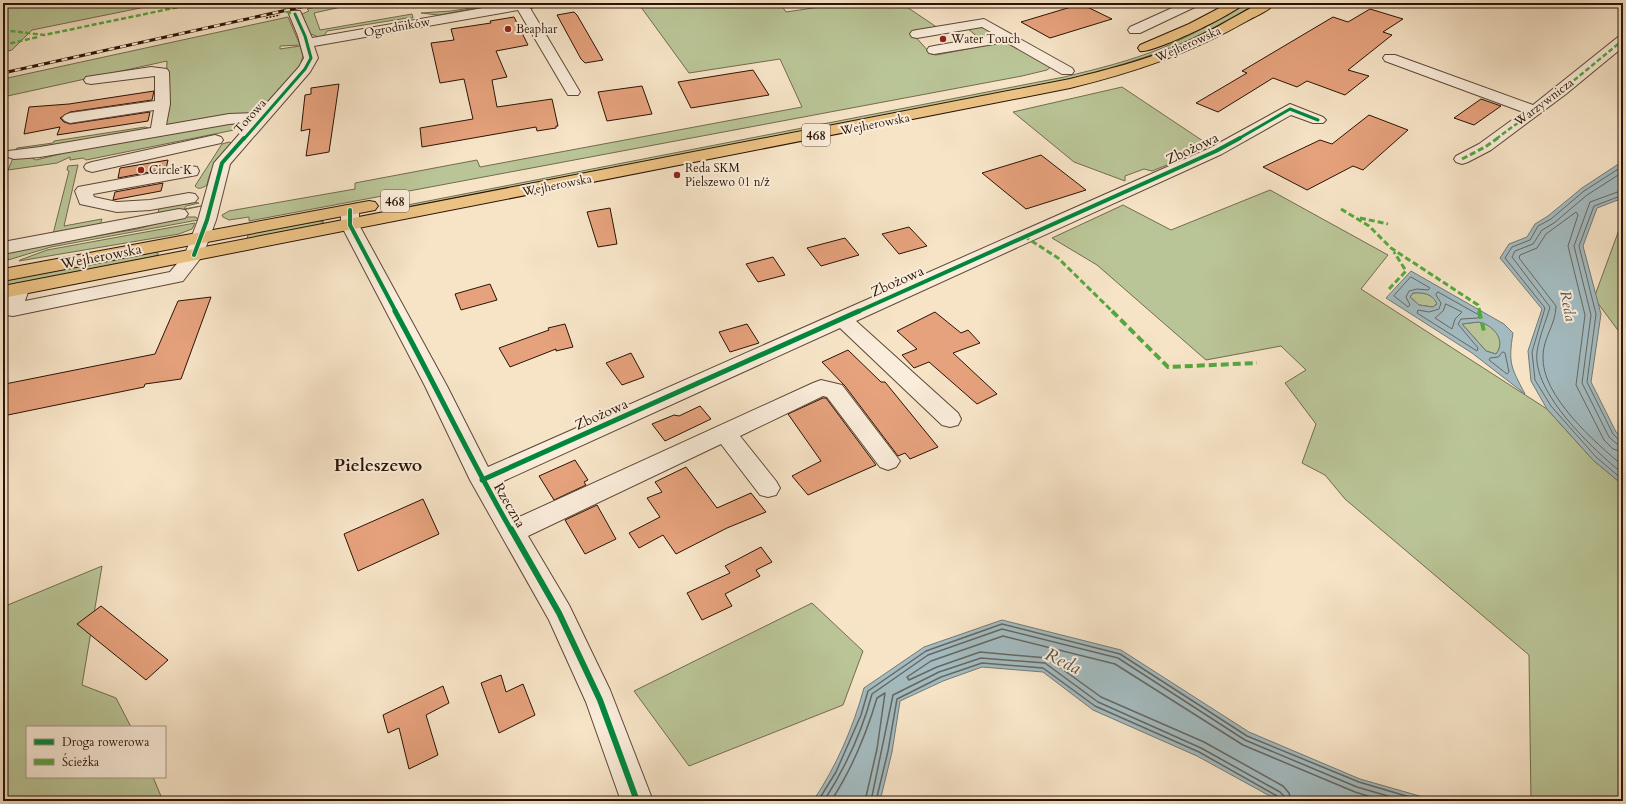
<svg xmlns="http://www.w3.org/2000/svg" width="1626" height="804" viewBox="0 0 1626 804" font-family="Cardo,serif">
  <style>
    .green { fill: #bac597; stroke: #726c4e }
    .water { fill: #a3bbc0; stroke: #737875; fill-rule: evenodd }
    .lines { fill: none; stroke-linecap: round; stroke-linejoin: round }
    .shore-far1 { stroke: #676762; stroke-width: 1 }
    .shore { stroke: #676762; stroke-width: 1.5 }
    .building { fill: #e6a27d; stroke: #2b1305 }
    .minor-casing { stroke: #5e4736; stroke-width: 2 }
    .major-casing { stroke: #2b1305; stroke-width: 2 }
    .path { stroke: #2b1305; stroke-width: 1.5; stroke-dasharray: 2 1.5; stroke-linecap: butt }
    .minor { fill: #faeddb; fill-rule: evenodd }
    .major { fill: #ecc284; fill-rule: evenodd }
    .rail-casing { stroke: #2b1305; stroke-width: 3 }
    .rail { stroke: #faeddb; stroke-width: 2; stroke-dasharray: 6; stroke-linecap: butt }
    .quiet-far2 { stroke: #54a840; stroke-width: 2.5; stroke-dasharray: 5 2.5; stroke-linecap: butt }
    .quiet-far1 { stroke: #54a840; stroke-width: 3; stroke-dasharray: 6 3; stroke-linecap: butt }
    .quiet { stroke: #54a840; stroke-width: 4; stroke-dasharray: 8 4; stroke-linecap: butt }
    .cycleway-far3-casing { stroke: #faeddb; stroke-width: 4.5 }
    .cycleway-far2-casing { stroke: #faeddb; stroke-width: 6 }
    .cycleway-far1-casing { stroke: #faeddb; stroke-width: 8 }
    .cycleway-casing { stroke: #faeddb; stroke-width: 9 }
    .cycleway-far3 { stroke: #00873e; stroke-width: 3 }
    .cycleway-far2 { stroke: #00873e; stroke-width: 4 }
    .cycleway-far1 { stroke: #00873e; stroke-width: 5 }
    .cycleway { stroke: #00873e; stroke-width: 6 }
    .poi-dot { fill: #8f2418; stroke: #faeddb; stroke-width: 1.5 }
    .labels { text-anchor: middle; stroke-width: 4; stroke-linejoin: round; paint-order: stroke }
    .far-street-label { font-size: 12px; fill: #2b1305; stroke: #faeddb }
    .far-poi-label { font-size: 12px; fill: #2b1305; stroke: #faeddb; text-anchor: start }
    .shield { fill: #faeddb; stroke: #695445; stroke-width: 1 }
    .shield-label { font-size: 13px; font-weight: bold; fill: #2b1305 }
    .street-label { font-size: 14px; fill: #2b1305; stroke: #faeddb }
    .water-label { font-size: 15px; font-style: italic; fill: #554e46; stroke: #faeddb }
    .district-label { font-size: 18px; font-weight: bold; fill: #2b1305; stroke: #faeddb }
    .near-water-label { font-size: 18px; font-style: italic; fill: #554e46; stroke: #faeddb }
  </style>
  <rect width="100%" height="100%" fill="#f7e4c7"/>
  <filter id="stains"><feTurbulence type="fractalNoise" baseFrequency=".005" numOctaves="4"/><feColorMatrix values="0 0 0 0 .2 0 0 0 0 .09 0 0 0 0 .02 0 0 0 .5 -.17"/></filter>
  <radialGradient id="worn" r=".72"><stop offset=".6" stop-color="#630" stop-opacity="0"/><stop offset="1" stop-color="#630" stop-opacity=".3"/></radialGradient>
  <g class="green">
    <polygon points="3,3 165,3 32,30 12,50 3,52"/>
    <polygon points="333,3 359,3 314,13 320,30 412,14 413,18 407,18 327,31 324,36 318,37 309,33 302,14 309,11 307,9"/>
    <polygon points="503,3 439,15 421,13 451,11"/>
    <polygon points="638,3 780,3 786,12 846,3 901,3 938,28 911,32 931,54 936,55 1004,42 1011,42 1052,66 1047,70 1022,76 249,221 249,217 229,220 223,217 222,215 229,211 355,189 355,183 477,160 480,167 802,107 780,59 689,73"/>
    <path d="M1249 3H1258C1229 19 1201 36 1170 48 1135 62 1098 71 1061 81L388 211 392 208 1064 77C1097 69 1130 61 1162 48 1192 35 1221 19 1249 3Z"/>
    <polygon points="288,17 300,45 280,46 280,49 300,46 303,56 301,62 304,63 260,112 250,115 165,125 167,61 3,97 3,79"/>
    <polygon points="982,27 987,28 1000,35 980,39 967,28"/>
    <polygon points="1122,87 1212,147 1152,171 1144,169 1125,176 1125,181 1074,162 1013,112"/>
    <polygon points="244,122 247,125 244,128 86,160 83,158 70,160 70,157 57,163 8,170 13,158 30,157 36,160 68,152 219,123"/>
    <polygon points="145,127 152,129 30,150 16,150 17,148 53,143 54,141"/>
    <path d="M229 142 232 143C220 157 210 167 207 185 203 188 198 190 195 186L222 144Z"/>
    <polygon points="78,165 64,226 102,219 100,225 158,214 159,208 188,202 199,203 186,206 184,209 201,206 119,224 53,234 69,171 67,170 68,166"/>
    <polygon points="1270,190 1388,255 1361,289 1547,409 1593,460 1623,485 1623,801 1531,801 1529,655 1345,499 1325,475 1302,463 1316,424 1285,383 1306,370 1281,346 1206,360 1097,265 1052,238 1123,205 1171,230"/>
    <polygon points="182,217 196,217 198,220 51,247 8,260 8,258 3,258 3,252 137,229"/>
    <polygon points="1623,219 1623,337 1594,298"/>
    <polygon points="319,221 324,222 318,226 247,240 248,234"/>
    <polygon points="195,223 192,229 179,234 19,261 20,260 47,250"/>
    <polygon points="153,252 158,253 158,255 151,257 3,287 3,280"/>
    <path d="M1413 293C1423 292 1433 294 1437 303L1433 307 1419 305 1410 297Z"/>
    <path d="M1478 322C1493 324 1507 340 1496 354L1486 351 1462 324Z"/>
    <polygon points="102,566 82,685 116,698 131,727 27,727 27,777 153,777 163,801 3,801 3,607"/>
    <polygon points="812,603 863,651 843,705 689,766 634,691"/>
  </g>
  <g class="water">
    <polygon points="1623,161 1623,198 1597,208 1583,246 1601,314 1591,382 1616,432 1623,438 1623,485 1593,460 1547,409 1531,381 1528,351 1542,309 1500,258 1509,244 1527,237 1535,224 1548,216 1582,188"/>
    <path d="M1411 271 1504 324 1513 333C1508 364 1511 367 1525 394L1472 353 1386 298ZM1413 293C1423 292 1433 294 1437 304L1433 307 1419 305 1410 297ZM1478 322C1493 324 1507 341 1496 354L1486 351 1462 324Z"/>
    <path d="M1002 620 1121 650 1249 732 1360 779 1437 801H1279L1197 756 1093 710 1043 672 982 667 943 681 900 701 892 752 880 801H813C836 767 853 728 864 688L924 647Z"/>
  </g>
  <g class="lines">
    <g class="shore-far1">
      <polyline points="1623,166 1584,191 1551,219 1538,226 1530,240 1512,247 1505,258 1545,308 1532,352 1535,380 1551,406 1596,457 1623,480"/>
      <path d="M1623 172 1587 195 1554 223 1542 230 1533 244 1515 251 1512 257 1550 307C1546 321 1539 337 1537 352 1532 393 1593 449 1623 474"/>
      <polyline points="1623,190 1590,202 1574,246 1591,315 1582,383 1609,437 1617,444 1623,446"/>
      <polyline points="1623,195 1594,206 1579,246 1596,314 1587,382 1613,434 1619,440 1623,441"/>
      <polygon points="1411,277 1430,288 1428,290 1417,289 1409,291 1406,297 1410,305 1408,307 1394,296"/>
      <polygon points="1438,292 1479,315 1478,318 1461,319 1458,324 1478,348 1477,351 1417,313 1418,310 1429,312 1439,309 1441,303 1436,295"/>
      <polygon points="1446,304 1462,312 1455,319 1452,329 1435,318 1443,311"/>
      <polygon points="1503,352 1505,353 1509,372 1507,374 1489,360 1490,358 1498,357"/>
      <path d="M1623 452 1613 449 1604 440 1576 385 1585 315 1568 246 1578 215 1576 212 1546 234 1537 248 1520 255 1519 258 1556 306C1556 324 1543 338 1543 356 1541 396 1595 442 1623 466"/>
    </g>
    <g class="shore">
      <polyline points="818,801 836,772 861,715 868,691 926,651 1002,624 1120,654 1247,736 1359,782 1423,801"/>
      <path d="M824 801C845 768 862 732 872 694L928 655 1002 629 1118 658 1245 740 1357 787 1405 801"/>
      <path d="M831 801C852 769 866 735 877 698L885 693 877 749 865 801"/>
      <polyline points="871,801 893,695 939,672 981,658 1045,663 1098,702 1201,748 1280,792 1284,796 1285,801"/>
      <polyline points="876,801 888,751 897,699 941,677 982,663 1043,668 1095,706 1199,752 1277,796 1280,801"/>
      <polyline points="1291,801 1289,793 1283,786 1204,742 1101,697 1047,658 980,652 937,667 909,680 907,677 931,661 1003,636 1115,664 1243,745 1355,792 1384,801"/>
    </g>
  </g>
  <g class="building">
    <polygon points="1081,4 1112,19 1050,38 1021,22"/>
    <polygon points="1370,9 1403,19 1383,32 1392,35 1348,70 1369,76 1345,95 1307,81 1297,87 1273,78 1218,112 1196,103 1247,73 1242,71 1333,17 1348,22"/>
    <polygon points="574,12 577,15 603,60 585,63 581,59 557,15"/>
    <polygon points="514,17 528,45 496,51 507,77 492,80 497,107 552,99 558,126 556,126 556,128 537,131 536,127 422,147 420,128 473,119 464,79 440,83 431,43 454,40 451,29 491,23 490,21"/>
    <polygon points="753,70 769,95 691,108 678,82"/>
    <polygon points="339,84 329,152 306,156 310,129 301,131 305,95 311,94 311,88"/>
    <polygon points="642,86 652,114 607,121 598,92"/>
    <polygon points="154,91 152,100 70,112 60,118 64,122 70,124 150,112 148,121 57,135 60,127 24,134 29,107 69,104"/>
    <polygon points="1481,99 1501,106 1474,125 1454,118"/>
    <polygon points="1369,115 1408,130 1363,170 1353,166 1307,190 1263,167 1320,140 1332,144"/>
    <polygon points="1041,155 1086,190 1026,209 982,173"/>
    <polygon points="168,160 166,169 118,178 120,168"/>
    <polygon points="163,183 161,191 113,200 115,192"/>
    <polygon points="610,208 617,244 598,247 587,212"/>
    <polygon points="909,227 927,246 899,254 882,234"/>
    <polygon points="845,238 859,255 821,266 807,248"/>
    <polygon points="773,257 785,275 758,282 746,264"/>
    <polygon points="490,284 497,300 461,310 455,294"/>
    <polygon points="211,297 181,379 145,384 144,387 3,416 3,390 5,384 155,354 178,301"/>
    <polygon points="935,312 961,333 968,330 980,343 953,353 997,394 977,404 929,362 914,368 902,355 917,349 897,331"/>
    <polygon points="565,324 573,347 556,351 556,349 510,367 499,348 549,330 548,328"/>
    <polygon points="747,324 759,343 730,352 719,332"/>
    <polygon points="848,350 881,382 885,382 938,447 910,459 905,453 898,456 845,386 822,362"/>
    <polygon points="631,353 644,377 622,385 606,363"/>
    <polygon points="823,398 826,398 876,465 808,495 792,476 821,461 788,414"/>
    <polygon points="700,406 711,419 665,441 652,424 674,415 679,416"/>
    <polygon points="575,460 588,480 584,482 586,485 554,500 539,476"/>
    <polygon points="686,467 717,508 751,493 766,512 727,528 676,554 663,535 639,548 629,533 660,517 647,498 662,492 655,482"/>
    <polygon points="423,499 439,534 358,571 344,534"/>
    <polygon points="597,505 616,539 585,554 565,520"/>
    <polygon points="761,547 772,562 756,570 760,576 725,594 732,606 702,620 687,593 730,573 725,566"/>
    <polygon points="101,606 168,660 146,680 77,624"/>
    <polygon points="501,675 506,692 523,684 535,715 499,733 481,683"/>
    <polygon points="443,686 449,703 426,715 438,755 409,769 399,728 388,733 383,715"/>
  </g>
  <g class="lines">
    <g class="minor-casing">
      <g id="minor">
        <polygon points="512,3 540,3 538,6 530,8 580,92 578,95 568,95 518,10 314,46 318,58 310,72 230,164 216,220 203,255 183,281 13,316 6,315 3,310 12,285 19,283 26,285 29,289 25,301 170,272 185,254 198,220 214,163 250,122 229,124 40,157 14,159 8,157 6,154 8,151 40,147 151,128 154,110 70,123 65,121 62,118 65,115 70,113 155,101 155,76 91,84 86,83 84,80 86,77 151,67 167,69 169,72 170,104 166,125 229,114 258,113 299,67 304,58 298,36 289,14 290,11 300,11 312,38"/>
        <polygon points="1183,3 1199,3 1197,6 1140,33 1130,33 1128,30 1130,27"/>
        <polygon points="984,19 1072,68 1074,71 1072,74 1062,74 1006,42 934,54 929,53 927,50 929,47 934,46 996,35 982,27 917,38 912,37 910,34 912,31 917,30"/>
        <polygon points="1623,36 1623,47 1566,94 1491,150 1468,162 1462,164 1456,162 1454,159 1456,156 1479,144 1523,112 1385,61 1383,58 1385,55 1395,55 1533,105 1618,37"/>
        <polygon points="1290,104 1323,117 1326,120 1323,123 1313,123 1291,115 1222,154 856,321 958,413 961,419 958,425 950,427 942,425 840,328 497,484 517,518 813,383 821,380 842,385 900,461 896,467 888,470 880,467 827,397 823,396 740,436 776,481 780,488 776,495 768,497 760,495 721,444 528,536 569,605 610,690 653,801 621,801 586,702 549,620 470,480 425,386 341,225 341,210 344,206 350,205 356,206 359,210 359,225 447,386 488,467 1210,148"/>
        <polygon points="215,135 221,137 223,140 221,143 92,172 86,170 84,167 86,164 92,162"/>
        <polygon points="191,166 197,167 199,171 197,175 93,194 94,197 117,202 150,200 189,193 195,194 198,198 195,202 150,210 117,212 80,204 75,191 78,187"/>
        <polygon points="179,209 185,210 188,214 185,218 3,254 3,242"/>
      </g>
    </g>
    <g class="major-casing">
      <g id="major">
        <path d="M1229 3H1244C1237 13 1152 54 1140 51L1138 48 1140 45 1189 24Z"/>
        <path d="M1260 3H1275C1270 11 1255 16 1247 21 1189 54 1135 72 1070 88L3 298V286L1070 79C1106 70 1142 61 1176 47 1205 35 1232 18 1260 3Z"/>
        <polygon points="369,201 375,202 378,206 375,210 3,281 3,269"/>
      </g>
    </g>
    <polyline class="path" points="266,18 280,15"/>
    <use href="#minor" class="minor"/>
    <use href="#major" class="major"/>
    <g class="rail-casing">
      <polyline id="rail" points="3,73 319,3"/>
    </g>
    <use href="#rail" class="rail"/>
    <g class="quiet-far2">
      <polyline points="286,3 277,5 283,5 287,12 292,13 288,13"/>
      <polyline points="3,30 44,35 198,3"/>
      <polyline points="3,45 38,37"/>
      <polyline points="1496,139 1561,91 1623,40"/>
    </g>
    <g class="quiet-far1">
      <polyline points="1462,159 1485,147 1498,138"/>
      <polyline points="1341,209 1369,226 1391,248 1478,305 1480,312"/>
      <polyline points="1360,218 1388,224"/>
      <polyline points="1024,236 1058,258 1113,312"/>
      <polyline points="1389,289 1406,271 1394,252"/>
    </g>
    <g class="quiet">
      <polyline points="1112,311 1168,367 1257,363"/>
      <polyline points="1479,311 1484,331"/>
    </g>
    <g class="cycleway-far3-casing">
      <g id="cycleway-far3">
        <polyline points="244,139 305,69 311,58 305,36 295,14"/>
        <polyline points="1238,139 1290,109 1318,120"/>
      </g>
    </g>
    <g class="cycleway-far2-casing">
      <g id="cycleway-far2">
        <polyline points="350,210 350,225 396,312"/>
        <polyline points="194,255 207,220 222,163 244,138"/>
        <polyline points="857,312 1216,151 1240,138"/>
      </g>
    </g>
    <g class="cycleway-far1-casing">
      <g id="cycleway-far1">
        <path d="M395 311C435 384 470 459 511 530"/>
        <polyline points="482,480 859,311"/>
      </g>
    </g>
    <g class="cycleway-casing">
      <polyline id="cycleway" points="511,529 559,613 600,700 637,801"/>
    </g>
    <use href="#cycleway-far3" class="cycleway-far3"/>
    <use href="#cycleway-far2" class="cycleway-far2"/>
    <use href="#cycleway-far1" class="cycleway-far1"/>
    <use href="#cycleway" class="cycleway"/>
  </g>
  <g class="poi-dot">
    <circle cx="508" cy="29" r="4"/>
    <circle cx="943" cy="39" r="4"/>
    <circle cx="141" cy="170" r="4"/>
    <circle cx="677" cy="175" r="4"/>
  </g>
  <g class="labels">
    <g class="far-street-label">
      <text transform="translate(397 27) rotate(-10)" y="4">Ogrodników</text>
      <text transform="translate(1188 44) rotate(-24)" y="4">Wejherowska</text>
      <text transform="translate(1544 102) rotate(-37)" y="4">Warzywnicza</text>
      <text transform="translate(250 116) rotate(-48)" y="4">Torowa</text>
      <text transform="translate(875 124) rotate(-11)" y="4">Wejherowska</text>
      <text transform="translate(557 185) rotate(-11)" y="4">Wejherowska</text>
    </g>
    <g class="far-poi-label">
      <text x="516" y="33">Beaphar</text>
      <text x="951" y="43">Water Touch</text>
      <text x="685" y="172">Reda SKM<tspan x="685" dy="14">Pielszewo 01 n/ż</tspan></text>
      <text x="149" y="174">Circle K</text>
    </g>
    <g class="shield">
      <rect x="802" y="124" width="28" height="22" rx="3"/>
      <rect x="381" y="190" width="28" height="22" rx="3"/>
    </g>
    <g class="shield-label">
      <text x="816" y="140">468</text>
      <text x="395" y="206">468</text>
    </g>
    <g class="street-label">
      <text transform="translate(1192 148) rotate(-25)" y="5">Zbożowa</text>
      <text transform="translate(101 256) rotate(-11)" y="5">Wejherowska</text>
      <text transform="translate(897 281) rotate(-24)" y="5">Zbożowa</text>
      <text transform="translate(601 414) rotate(-24)" y="5">Zbożowa</text>
      <text transform="translate(510 505) rotate(60)" y="5">Rzeczna</text>
    </g>
    <g class="water-label">
      <text transform="translate(1568 306) rotate(79)" y="5">Reda</text>
    </g>
    <g class="district-label">
      <text x="378" y="471">Pieleszewo</text>
    </g>
    <g class="near-water-label">
      <text transform="translate(1063 661) rotate(26)" y="6">Reda</text>
    </g>
  </g>
  <rect width="1626" height="804" fill="none" stroke="#f7e4c7" stroke-width="16"/>
  <rect x="4" y="4" width="1618" height="796" fill="none" stroke="#2b1305" stroke-width="2"/>
  <rect x="8" y="8" width="1610" height="788" fill="none" stroke="#2b1305"/>
  <rect x="26" y="726" width="140" height="52" fill="#faeddb" stroke="#a79685"/>
  <rect x="34" y="739" width="20" height="6" fill="#00873e" stroke="#a79685"/>
  <text x="62" y="746" font-size="12" fill="#2b1305">Droga rowerowa</text>
  <rect x="34" y="759" width="20" height="6" fill="#54a840" stroke="#a79685"/>
  <text x="62" y="766" font-size="12" fill="#2b1305">Ścieżka</text>
  <rect width="100%" height="100%" filter="url(#stains)"/>
  <rect width="100%" height="100%" fill="url(#worn)"/>
</svg>
